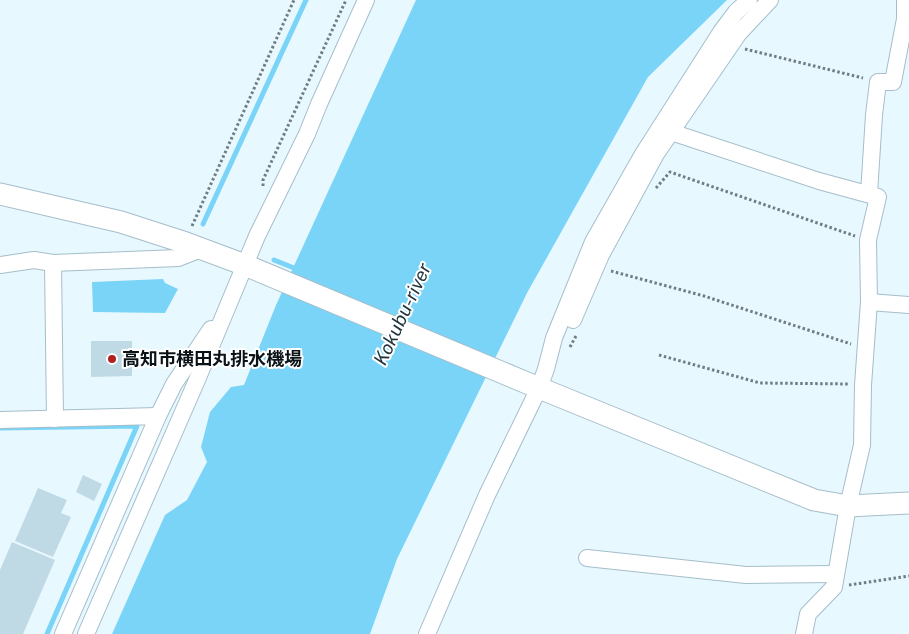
<svg xmlns="http://www.w3.org/2000/svg" width="909" height="634" viewBox="0 0 909 634" font-family="'Public Sans','Noto Sans JP',sans-serif">
  <style>
    .water { fill: #7ad4f8 }
    .lines { fill: none; stroke-linecap: round; stroke-linejoin: round }
    .stream { stroke: #7ad4f8; stroke-width: 5 }
    .building { fill: #c0dae5 }
    .minor-casing { stroke: #a5beca; stroke-width: 18 }
    .tertiary-casing { stroke: #a5beca; stroke-width: 23 }
    .path { stroke: #707d82; stroke-width: 3; stroke-dasharray: 2.5 2.5; stroke-linecap: butt }
    .minor { stroke: #fff; stroke-width: 16 }
    .tertiary { stroke: #fff; stroke-width: 21 }
    .poi-dot { fill: #b12021; stroke: #fff; stroke-width: 2 }
    .labels { text-anchor: middle; stroke-width: 4; stroke-linejoin: round; paint-order: stroke }
    .poi-label { font-size: 18px; font-weight: bold; fill: #0a1317; stroke: #fff; text-anchor: start }
    .water-label { font-size: 19px; font-style: italic; fill: #1f343c; stroke: #fff }
  </style>
  <rect width="100%" height="100%" fill="#e8f8ff"/>
  <g class="water">
    <polygon points="416,0 727,0 648,77 527,293 397,559 370,634 112,634 165,515 187,500 207,462 201,447 210,412 231,387 244,385 276,305"/>
    <polygon points="163,279 165,283 178,289 165,313 93,312 92,282"/>
  </g>
  <g class="lines">
    <g class="stream">
      <polyline points="203,224 306,0"/>
      <polyline points="274,260 299,270"/>
      <polyline points="0,428 137,426 47,634"/>
    </g>
  </g>
  <g class="building">
    <polygon points="91,341 132,341 132,376 91,377"/>
    <polygon points="83,475 102,484 94,501 76,492"/>
    <polygon points="38,488 67,500 61,513 71,517 53,557 15,541"/>
    <polygon points="12,542 55,560 23,634 0,634 0,570"/>
  </g>
  <g class="lines">
    <g class="minor-casing">
      <g id="minor">
        <polyline points="671,132 819,181 878,197 868,240 869,302 863,385 862,445 848,506 834,587 808,614 804,634"/>
        <polyline points="869,194 874,115 878,82 893,82 905,19 905,0"/>
        <polyline points="0,265 34,260 53,263"/>
        <polyline points="869,302 909,305"/>
        <polyline points="573,320 601,255 656,154 739,33 770,0"/>
        <polyline points="158,416 174,384 211,329"/>
        <polyline points="55,419 53,263 178,258 201,249"/>
        <polyline points="0,420 158,416 63,634"/>
        <polyline points="587,558 746,575 836,574"/>
        <polyline points="86,634 197,380 257,236 307,134 319,104 366,0"/>
        <polyline points="427,634 487,495 539,388 546,369 554,338 593,242 643,154 721,32 736,12 749,0"/>
      </g>
    </g>
    <g class="tertiary-casing">
      <polyline id="tertiary" points="0,194 121,222 186,243 245,265 527,383 814,500 848,506 909,503"/>
    </g>
    <g class="path">
      <polyline points="745,49 863,78"/>
      <polyline points="263,186 263,180 346,0"/>
      <polyline points="656,188 670,172 855,236"/>
      <polyline points="192,226 294,0"/>
      <polyline points="611,271 704,296 851,344"/>
      <polyline points="570,347 577,334"/>
      <polyline points="659,355 760,383 850,384"/>
      <polyline points="849,585 909,576"/>
    </g>
    <use href="#minor" class="minor"/>
    <use href="#tertiary" class="tertiary"/>
  </g>
  <circle class="poi-dot" cx="112" cy="359" r="5"/>
  <g class="labels">
    <g class="poi-label">
      <text x="122" y="365">高知市横田丸排水機場</text>
    </g>
    <g class="water-label">
      <text transform="translate(402 314) rotate(-65)" y="7">Kokubu-river</text>
    </g>
  </g>
</svg>
